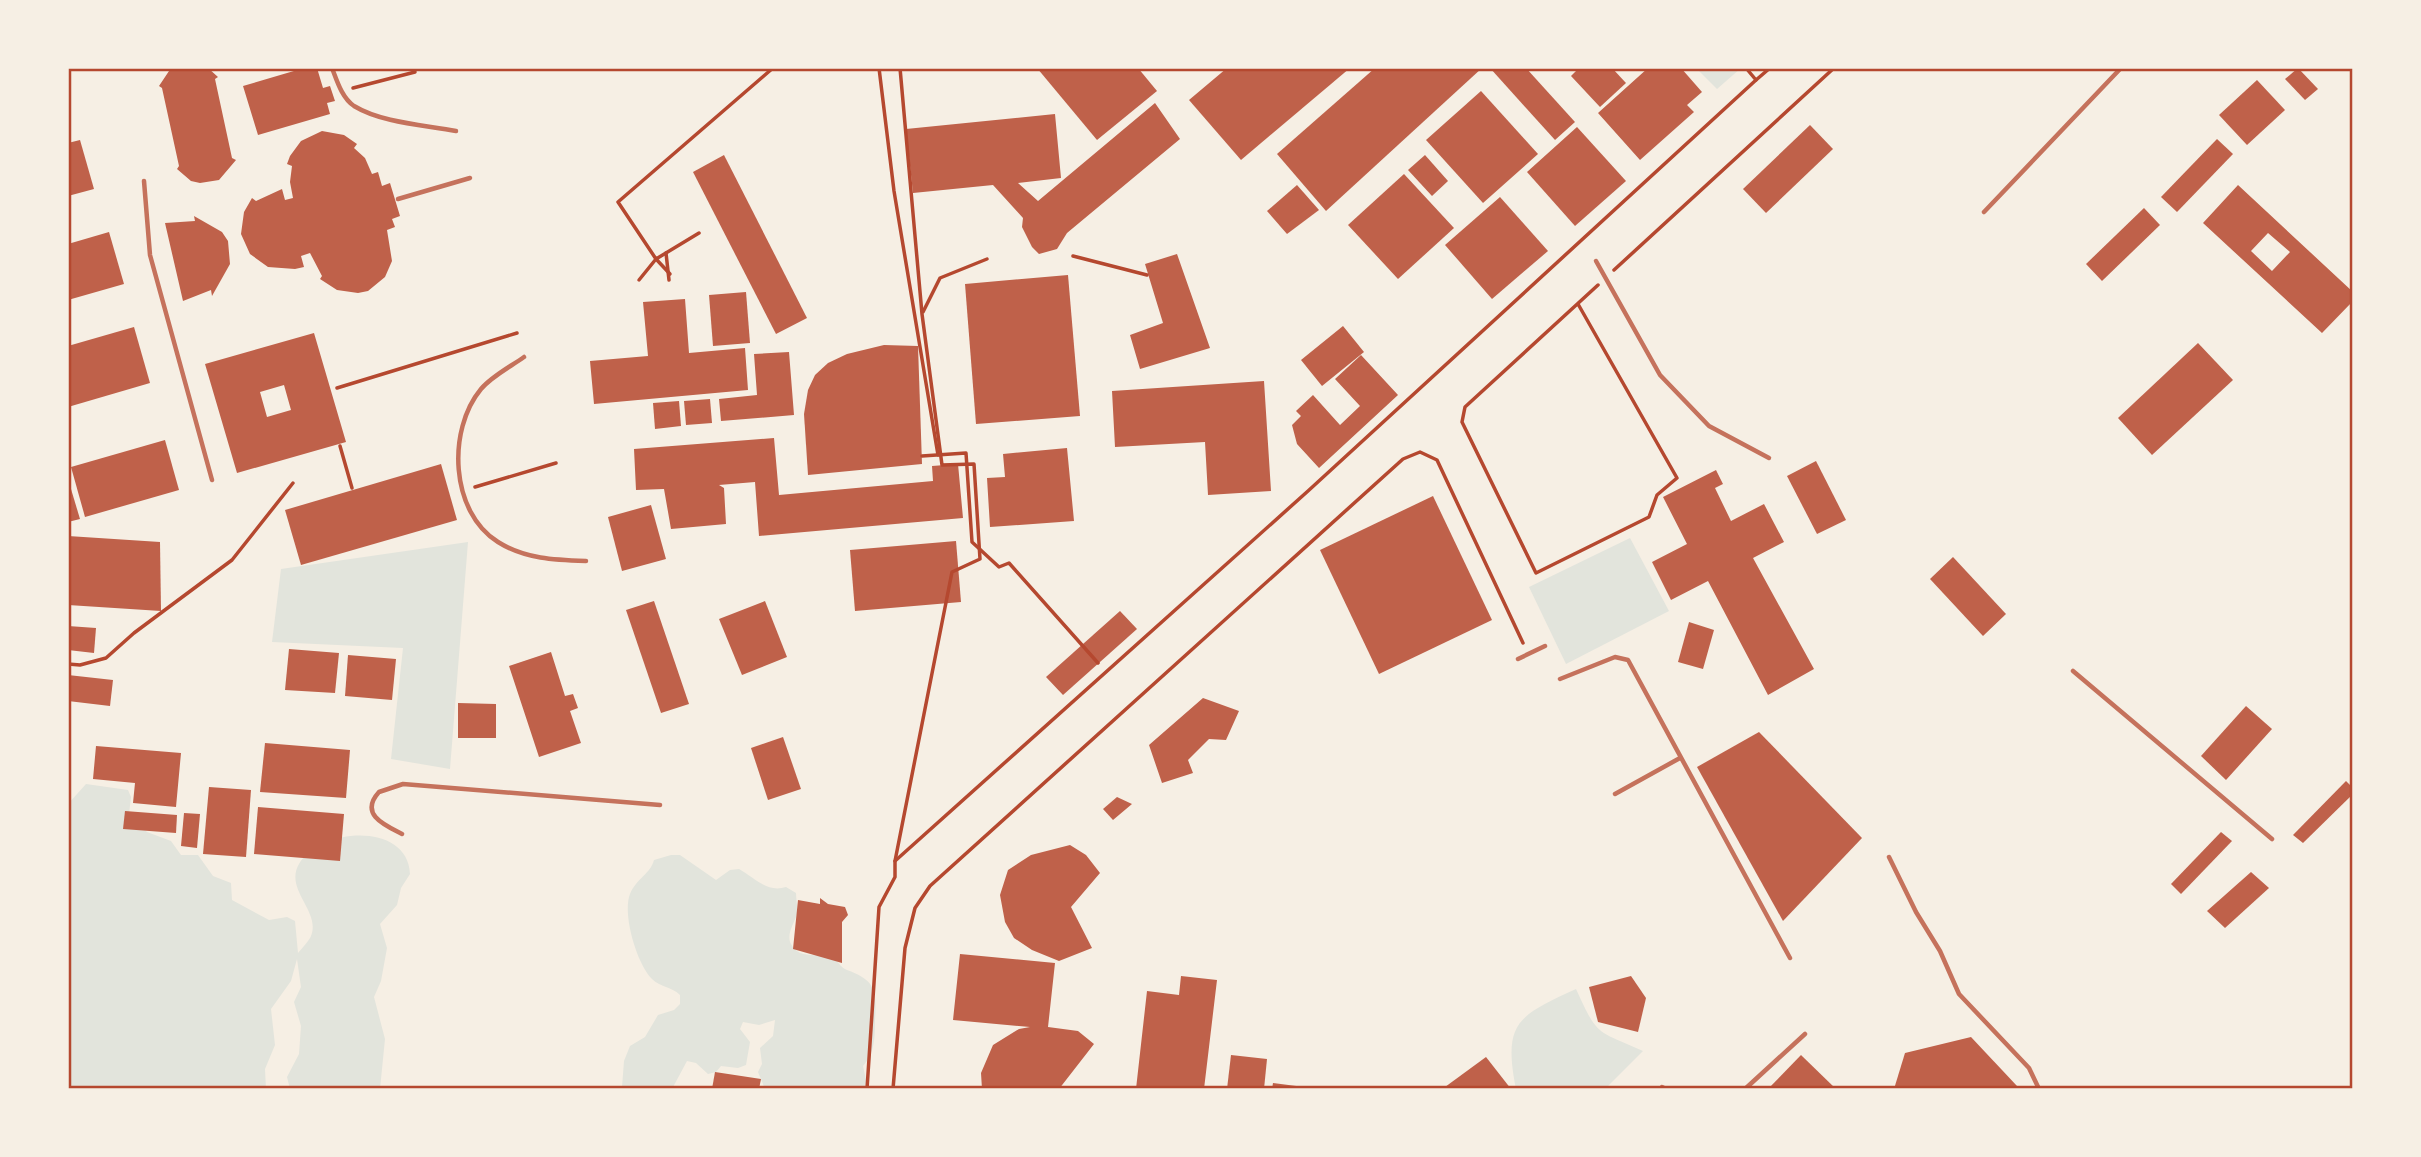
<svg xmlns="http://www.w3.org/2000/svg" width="2421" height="1157" viewBox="0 0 2421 1157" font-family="'PT Serif',serif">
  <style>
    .green { fill: #e2e4dc }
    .building { fill: #bf614a; fill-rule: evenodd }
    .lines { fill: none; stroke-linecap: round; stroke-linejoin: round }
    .path { stroke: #b5482f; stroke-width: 3.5 }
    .service { stroke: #c5725c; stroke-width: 4.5 }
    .neatline { fill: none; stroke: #b5482f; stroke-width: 2.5 }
  </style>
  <rect width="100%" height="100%" fill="#f6efe4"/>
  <g class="green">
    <polygon points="1696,68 1741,68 1717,89"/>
    <polygon points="1630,538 1669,611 1566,664 1529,587"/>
    <polygon points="468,542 450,769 391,759 403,648 272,642 281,569"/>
    <path d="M86 784 128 790 131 797 129 814 147 832 171 841 181 855H198L213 876 231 883 232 900 269 920 287 917 295 921 298 953C302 948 309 941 311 936 321 911 284 890 299 864 321 827 408 822 410 874L401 888 397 905 380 924 387 948 381 981 374 997 385 1039 380 1089H290L287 1077 299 1054 301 1026 294 1002 301 987 297 959 291 981 271 1009 275 1045 265 1069 266 1089H68V804Z"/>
    <path d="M671 855H680L716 880 730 870 739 869C755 878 767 893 786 887L796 893C796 899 798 909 797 914 794 924 786 934 791 944 800 962 822 950 835 960 840 963 841 968 847 970 875 980 877 990 875 1020 875 1036 875 1053 863 1066L868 1089H765L758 1072 762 1064 760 1048 773 1036 775 1020 759 1025 743 1022 740 1029 750 1042 746 1065 738 1068 721 1066 716 1072 708 1074 696 1063 687 1061 672 1089 622 1087 624 1061 630 1046 645 1037 658 1015 674 1010 680 1004V995C672 987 660 987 652 979 637 964 622 914 630 894 636 879 651 873 654 860Z"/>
    <path d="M1576 989C1598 1037 1596 1030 1643 1051L1605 1089H1516C1503 1023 1517 1016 1576 989Z"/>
  </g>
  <g class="building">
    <polygon points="171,68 208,68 218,77 215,79 232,158 236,160 219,180 200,183 191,181 177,169 179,166 162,88 159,86"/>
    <polygon points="304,68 317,68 323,88 330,86 335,101 327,103 330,114 258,135 243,86"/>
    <polygon points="1037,68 1138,68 1157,91 1097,140"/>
    <polygon points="1227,68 1350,68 1241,160 1189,100"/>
    <polygon points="1375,68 1482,68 1326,211 1277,154"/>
    <polygon points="1490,68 1526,68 1575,122 1555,140"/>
    <polygon points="1579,68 1612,68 1626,83 1600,107 1571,76"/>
    <polygon points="1648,68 1681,68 1702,92 1687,105 1694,112 1640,160 1598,113"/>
    <polygon points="2298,68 2318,89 2305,100 2285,79"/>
    <polygon points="2257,80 2285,110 2247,145 2219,115"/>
    <polygon points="1481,91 1538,154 1483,203 1426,140"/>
    <polygon points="1155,103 1180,139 1067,233 1057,249 1039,254 1032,247 1022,227 1023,218 993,185 913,193 906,129 1055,114 1061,178 1018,183 1038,201"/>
    <polygon points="1810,125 1833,149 1766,213 1743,189"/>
    <polygon points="1577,127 1626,181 1575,226 1527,172"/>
    <polygon points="322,131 344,135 357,144 354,148 365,158 372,174 378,172 382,186 390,183 400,216 392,219 395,227 387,230 392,261 385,277 368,291 358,293 337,290 320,279 322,276 310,253 301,256 304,267 295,269 268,267 250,254 241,234 244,212 252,198 256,201 282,189 285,200 293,198 290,182 292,166 287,164 290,156 301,141"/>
    <polygon points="2217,139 2233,154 2177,212 2161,197"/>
    <polygon points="80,140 94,189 68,196 68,143"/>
    <polygon points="724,155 807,318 776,334 693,172"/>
    <polygon points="1425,155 1448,181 1432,196 1408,170"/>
    <polygon points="1404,174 1454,228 1398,279 1348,225"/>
    <polygon points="1297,185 1319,210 1287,234 1267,211"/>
    <path d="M2238 185 2353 292V301L2322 333 2203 223ZM2268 233 2290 252 2272 271 2251 251Z"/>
    <polygon points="1500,197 1548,251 1492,299 1445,245"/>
    <polygon points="2144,208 2160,225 2102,281 2086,264"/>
    <polygon points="194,216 222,232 228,241 230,264 212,296 211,290 183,301 165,223 195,221"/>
    <polygon points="109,232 124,284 68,300 68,244"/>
    <polygon points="1177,254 1210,348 1140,369 1130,335 1163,323 1145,264"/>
    <polygon points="1068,275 1080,416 976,424 965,284"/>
    <polygon points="746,292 750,343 713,346 709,295"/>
    <polygon points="685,299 689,353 745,348 748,390 594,404 590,361 648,356 643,302"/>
    <polygon points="1343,326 1364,352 1322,386 1301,360"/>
    <polygon points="134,327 150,383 68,407 68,346"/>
    <path d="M314 333 346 442 237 473 205 364ZM284 385 291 410 267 417 260 392Z"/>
    <polygon points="2198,343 2233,380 2152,455 2118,418"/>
    <polygon points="884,345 918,346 922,464 808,475 804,414 808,390 815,375 828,363 847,354"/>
    <polygon points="789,352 794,415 721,421 719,399 757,395 754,354"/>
    <polygon points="1361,355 1398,395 1319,468 1297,444 1292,425 1301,416 1296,411 1313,395 1340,425 1360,406 1335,379"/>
    <polygon points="1264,381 1271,491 1208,495 1205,442 1115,447 1112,391"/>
    <polygon points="710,399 712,423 686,425 684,401"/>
    <polygon points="679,401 681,426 655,429 653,403"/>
    <polygon points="774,438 779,495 933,481 932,466 958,464 963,518 759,536 755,482 719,485 724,488 726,524 671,529 664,489 636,490 634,449"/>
    <polygon points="165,440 179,490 85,517 71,467"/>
    <polygon points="1067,448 1074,521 990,527 987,478 1005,477 1003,454"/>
    <polygon points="1816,461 1846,520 1817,534 1787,476"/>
    <polygon points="441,464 457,520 301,565 285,510"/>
    <polygon points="1716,470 1723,484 1715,488 1731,521 1764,504 1784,542 1753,558 1814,669 1768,695 1708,581 1671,600 1652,562 1687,544 1663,497"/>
    <polygon points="68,479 80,519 68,522"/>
    <polygon points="1433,496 1492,620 1379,674 1320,550"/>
    <polygon points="651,505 666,559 622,571 608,517"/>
    <polygon points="68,536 160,542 161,611 68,605"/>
    <polygon points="956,541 961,602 855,611 850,550"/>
    <polygon points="1953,557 2006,614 1983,636 1930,579"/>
    <polygon points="654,601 689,704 661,713 626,610"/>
    <polygon points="765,601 787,657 742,675 719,619"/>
    <polygon points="1120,611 1137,629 1063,695 1046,677"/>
    <polygon points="1689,622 1714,630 1703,669 1678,662"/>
    <polygon points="68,626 96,628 94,653 68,650"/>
    <polygon points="289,649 339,653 335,693 285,690"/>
    <polygon points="551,652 565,696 573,694 578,708 570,711 581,743 539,757 509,666"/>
    <polygon points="348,655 396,659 392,700 345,696"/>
    <polygon points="68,675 113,680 110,706 68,701"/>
    <polygon points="1203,698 1239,711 1226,740 1209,739 1188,760 1193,773 1162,783 1149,745"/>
    <polygon points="458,703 496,704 496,738 458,738"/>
    <polygon points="2246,706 2272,729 2226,780 2201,756"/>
    <polygon points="1759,732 1862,838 1783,921 1697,767"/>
    <polygon points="783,737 801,789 768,800 751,748"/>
    <polygon points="265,743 350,750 346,798 260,792"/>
    <polygon points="96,746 181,753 176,807 133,803 135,783 93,779"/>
    <polygon points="2346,781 2353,788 2353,794 2303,843 2293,835"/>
    <polygon points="209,787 251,790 246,857 203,854"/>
    <polygon points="1117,797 1132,804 1113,820 1103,809"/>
    <polygon points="258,807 344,814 340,861 254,854"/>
    <polygon points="125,811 177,815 176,833 123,829"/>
    <polygon points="184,813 200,814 197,848 181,846"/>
    <polygon points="2221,832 2232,841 2181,894 2171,884"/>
    <polygon points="1070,845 1086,855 1100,873 1071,907 1092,948 1059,961 1032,950 1014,938 1005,922 1000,895 1008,870 1031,855"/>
    <polygon points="2251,872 2269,888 2225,928 2207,911"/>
    <polygon points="820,898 828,904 845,907 848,915 842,922 842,963 793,949 798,900 820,904"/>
    <polygon points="960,954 1055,963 1048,1027 1078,1031 1094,1044 1059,1089 982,1089 981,1073 993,1045 1019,1029 1030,1027 953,1020"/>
    <polygon points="1181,976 1217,980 1204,1089 1136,1089 1147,991 1179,995"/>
    <polygon points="1631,976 1646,998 1638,1032 1598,1022 1589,987"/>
    <polygon points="1971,1037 2017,1086 2016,1089 1894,1089 1905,1053"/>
    <polygon points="1231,1055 1267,1059 1264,1089 1227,1089"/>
    <polygon points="1801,1055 1836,1089 1768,1089"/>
    <polygon points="1486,1057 1511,1089 1446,1089 1445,1087"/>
    <polygon points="715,1072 761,1079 759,1089 712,1089"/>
    <polygon points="1273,1083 1304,1087 1304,1089 1272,1089"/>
  </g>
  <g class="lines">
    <g class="path">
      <polyline points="879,68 894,191 938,455"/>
      <polyline points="1756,80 1770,68"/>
      <polyline points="353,88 415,72"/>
      <polyline points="699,233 656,259 618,202 773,68"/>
      <polyline points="666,253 669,280"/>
      <polyline points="1073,256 1147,275"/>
      <polyline points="1614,270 1834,68"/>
      <polyline points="639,280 656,259 670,274"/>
      <polyline points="1578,304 1677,478 1657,495 1649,517 1536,573 1462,422 1465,407 1598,285"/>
      <polyline points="923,312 940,278 987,259"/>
      <polyline points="337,388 517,333"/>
      <polyline points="340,446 352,488"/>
      <polyline points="922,456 966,453 972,542 999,567 1009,563 1098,663"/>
      <polyline points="475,487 556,463"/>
      <polyline points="68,664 80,665 106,658 134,633 232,560 293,483"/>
      <polyline points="895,861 1308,491 1756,80 1746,68"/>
      <polyline points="867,1089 879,907 895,877 895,861 952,572 980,559 974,464 942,465 922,314 900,68"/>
      <polyline points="893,1089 905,948 915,908 930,886 1403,459 1420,452 1437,460 1523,643"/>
    </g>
    <g class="service">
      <path d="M332 68C337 81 342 98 354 106 382 123 425 125 456 131"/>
      <polyline points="144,181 150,255 212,480"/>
      <polyline points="398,199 470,178"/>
      <polyline points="1984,212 2121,68"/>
      <polyline points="1596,261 1660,375 1709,426 1769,458"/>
      <path d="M524 357C510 367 492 376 481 389 447 430 450 512 498 542 525 559 555 560 586 561"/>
      <polyline points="1518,659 1545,646"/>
      <polyline points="2073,671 2272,839"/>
      <polyline points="1560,679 1615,657 1628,660 1790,958"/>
      <polyline points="1615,794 1680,758"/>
      <path d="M402 834C384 825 359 814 379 792L403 784 660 805"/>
      <polyline points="1889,857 1916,912 1940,951 1959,994 2029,1068 2039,1089"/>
      <polyline points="1662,1087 1666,1089"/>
      <polyline points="1745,1089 1805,1034"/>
    </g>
  </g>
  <rect width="2421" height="1157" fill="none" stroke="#f6efe4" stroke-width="140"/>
  <rect x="70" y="70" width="2281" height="1017" class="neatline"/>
</svg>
